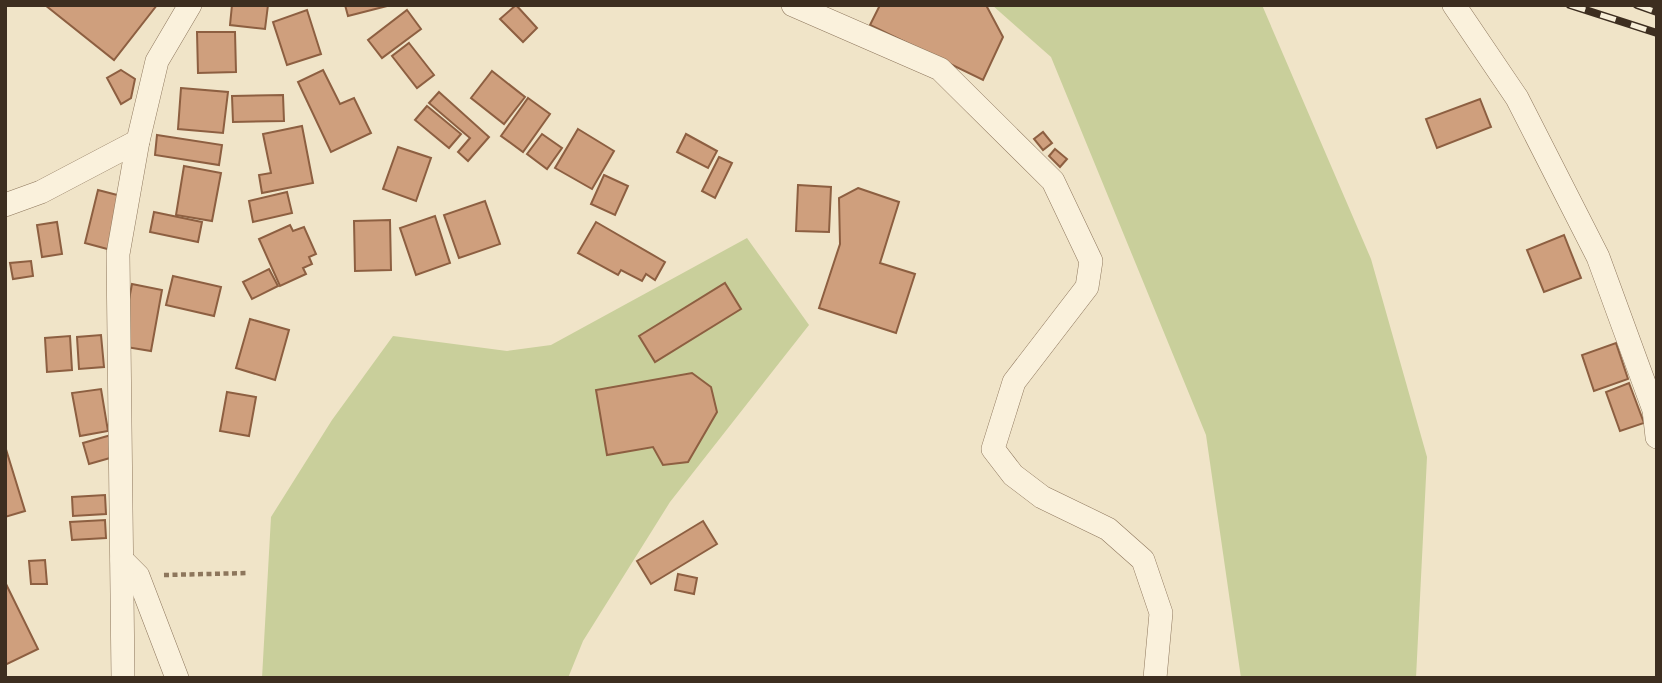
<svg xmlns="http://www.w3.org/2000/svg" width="1662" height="683" viewBox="0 0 1662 683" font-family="Bitter,serif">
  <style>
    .green { fill: #c9cf9b }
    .building { fill: #cf9f7d; stroke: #8d5f41; stroke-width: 2 }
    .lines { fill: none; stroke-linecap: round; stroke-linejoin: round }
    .minor-casing { stroke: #8d765c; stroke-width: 24 }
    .path { stroke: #8d765c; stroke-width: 4.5; stroke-dasharray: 5 3.5; stroke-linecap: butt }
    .minor { stroke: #faf1dc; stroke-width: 23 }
    .rail-casing { stroke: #3d2e20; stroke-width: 8 }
    .rail { stroke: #f7eed8; stroke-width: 5; stroke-dasharray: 16; stroke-linecap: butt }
  </style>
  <rect width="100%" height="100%" fill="#f0e4c8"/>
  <g class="green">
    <polygon points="992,5 1262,5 1371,259 1427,457 1416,678 1241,678 1206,435 1051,57"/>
    <polygon points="747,238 809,325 670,502 583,641 568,678 262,678 271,517 332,420 393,336 507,351 551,345"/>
  </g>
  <g class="building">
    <polygon points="45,5 157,5 114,60"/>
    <polygon points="232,5 268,5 265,29 230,25"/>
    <polygon points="345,5 391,5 348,16"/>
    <polygon points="516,5 537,28 523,42 500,19"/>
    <polygon points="880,5 986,5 1003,37 983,80 870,25"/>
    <polygon points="307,10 321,54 287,65 273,22"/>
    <polygon points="407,10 421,29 382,58 368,40"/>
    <polygon points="197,32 235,32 236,72 198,73"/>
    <polygon points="409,43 434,75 417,88 392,56"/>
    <polygon points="121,70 135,79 131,98 121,104 107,78"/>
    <polygon points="323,70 340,104 354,98 371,133 331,152 298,82"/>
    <polygon points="492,71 525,97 504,124 471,98"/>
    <polygon points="181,88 228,92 223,133 178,129"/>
    <polygon points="439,92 489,137 468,161 458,152 470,138 429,103"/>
    <polygon points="283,95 284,121 233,122 232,96"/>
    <polygon points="528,98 550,114 523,152 501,136"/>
    <polygon points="1480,99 1491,127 1437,148 1426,119"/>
    <polygon points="427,106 461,134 449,148 415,120"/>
    <polygon points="302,126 313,183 262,193 259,175 271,173 263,134"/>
    <polygon points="578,129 614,151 592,189 555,168"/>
    <polygon points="1043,132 1052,143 1043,150 1034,139"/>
    <polygon points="542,134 562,148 547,169 527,154"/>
    <polygon points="686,134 717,151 708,168 677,152"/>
    <polygon points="157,135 222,145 219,165 155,155"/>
    <polygon points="398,147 431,158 416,201 383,189"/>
    <polygon points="1055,149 1067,159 1060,167 1049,156"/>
    <polygon points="719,157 732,163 715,198 702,191"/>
    <polygon points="184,166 221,173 212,221 176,215"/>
    <polygon points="604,175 628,186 615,215 591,204"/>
    <polygon points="798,185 831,187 829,232 796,231"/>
    <polygon points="858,188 899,202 880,263 915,274 896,333 819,308 840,244 839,198"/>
    <polygon points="98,190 125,197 111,250 85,243"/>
    <polygon points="287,192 292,213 253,222 249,201"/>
    <polygon points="485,201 500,244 459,258 444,215"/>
    <polygon points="154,212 202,222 198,242 150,232"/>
    <polygon points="435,216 450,263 416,275 400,228"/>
    <polygon points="390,220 391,270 355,271 354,221"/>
    <polygon points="57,222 62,254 42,257 37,225"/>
    <polygon points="596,222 665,262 655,280 646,274 642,281 621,270 618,275 578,253"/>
    <polygon points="290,225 293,231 304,227 316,254 309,257 312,264 303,268 306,274 280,286 259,239"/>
    <polygon points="1564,235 1581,278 1544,292 1527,250"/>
    <polygon points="31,261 33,276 13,279 10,263"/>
    <polygon points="269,269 278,286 252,299 243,282"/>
    <polygon points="173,276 221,287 214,316 166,305"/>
    <polygon points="725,283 741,309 655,362 639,336"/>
    <polygon points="132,284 162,290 151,351 120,346"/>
    <polygon points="250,319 289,330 275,380 236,368"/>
    <polygon points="101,335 104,367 79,369 77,337"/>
    <polygon points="70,336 72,370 47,372 45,338"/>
    <polygon points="1616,343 1628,379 1594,391 1582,355"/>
    <polygon points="692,373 711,387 717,412 688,462 663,465 653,447 607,455 596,390"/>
    <polygon points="1629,383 1644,423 1620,431 1606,392"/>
    <polygon points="101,389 108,431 80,436 72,393"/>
    <polygon points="227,392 256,397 249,436 220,431"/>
    <polygon points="111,435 117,456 89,464 83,443"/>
    <polygon points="5,446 25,511 5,517"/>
    <polygon points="105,495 106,514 73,516 72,497"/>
    <polygon points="105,520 106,538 72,540 70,522"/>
    <polygon points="703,521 717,544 651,584 637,561"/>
    <polygon points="45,560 47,584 31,584 29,561"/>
    <polygon points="678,574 697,578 694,594 675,590"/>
    <polygon points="5,582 38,649 5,665"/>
  </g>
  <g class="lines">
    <g class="minor-casing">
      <g id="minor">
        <polyline points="793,5 940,69 1053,181 1091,261 1087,287 1014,382 993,449 1013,475 1042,497 1108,529 1143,560 1161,613 1155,678"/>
        <polyline points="1454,5 1517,98 1598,257 1654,410 1657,437"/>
        <polyline points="5,205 41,192 138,141"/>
        <polyline points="122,560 138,576 177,678"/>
        <polyline points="123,678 118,254 138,141 157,61 190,5"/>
      </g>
    </g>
    <polyline class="path" points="164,575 249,573"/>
    <use href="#minor" class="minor"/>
    <g class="rail-casing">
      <g id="rail">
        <polyline points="1570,5 1657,33"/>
        <polyline points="1637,5 1657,12"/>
      </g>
    </g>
    <use href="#rail" class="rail"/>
  </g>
  <rect width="1662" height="683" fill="none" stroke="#3d2e20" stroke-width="14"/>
</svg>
